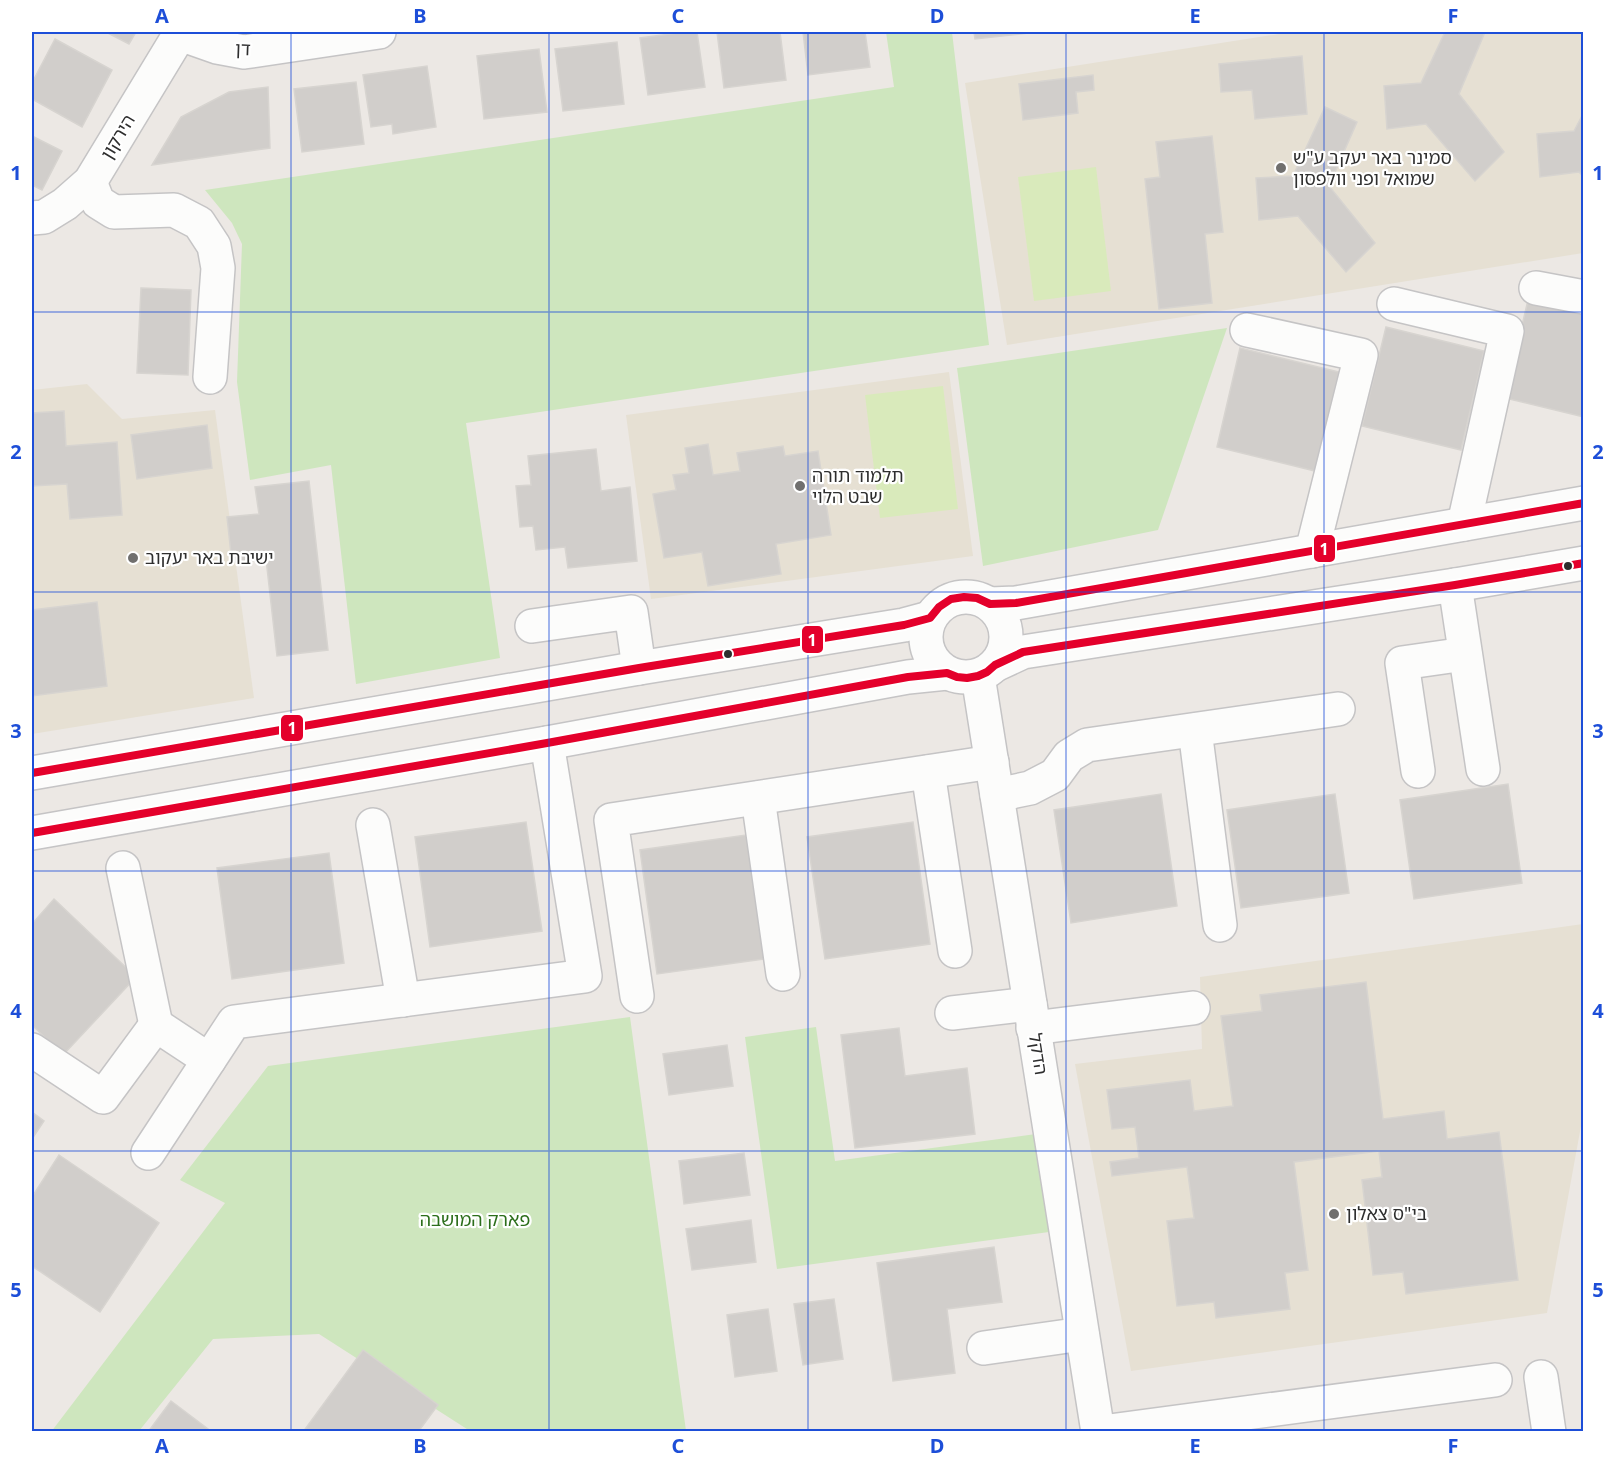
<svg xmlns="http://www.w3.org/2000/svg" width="1615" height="1463" viewBox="0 0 1615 1463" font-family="'Noto Sans','Noto Sans Hebrew',sans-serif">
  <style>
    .education { fill: #e6e0d3 }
    .green { fill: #cee6be }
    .pitch { fill: #d9eabb }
    .building { fill: #d1cecb; stroke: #d7d4d0; stroke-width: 1.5 }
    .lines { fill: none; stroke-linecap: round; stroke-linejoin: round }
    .minor-casing { stroke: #c5c4c5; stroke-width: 36 }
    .minor { stroke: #fcfcfb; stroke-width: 33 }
    .bus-1-casing { stroke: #fff; stroke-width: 12 }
    .bus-1 { stroke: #e4002b; stroke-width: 8 }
    .grid { fill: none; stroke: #1d4ed8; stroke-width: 1.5; stroke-opacity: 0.55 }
    .poi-dot { fill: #706f6e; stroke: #fff; stroke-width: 2 }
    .bus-dot { fill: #2e2e2e; stroke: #fff; stroke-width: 2 }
    .labels { text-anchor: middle; stroke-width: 4.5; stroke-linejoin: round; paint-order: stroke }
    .street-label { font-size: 18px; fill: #2e2e2e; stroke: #fff }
    .poi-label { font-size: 18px; fill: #2e2e2e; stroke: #fff; text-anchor: start }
    .park-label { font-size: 18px; fill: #2c6e1b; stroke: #fff }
    .line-badge { stroke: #fff; stroke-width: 2 }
    .badge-label { font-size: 16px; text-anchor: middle; font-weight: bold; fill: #fff }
    .neatline { fill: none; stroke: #1d4ed8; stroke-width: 2 }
    .grid-label { font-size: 20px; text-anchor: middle; font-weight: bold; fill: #1d4ed8 }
  </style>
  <rect width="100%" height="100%" fill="#ece8e4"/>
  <g class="education">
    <polygon points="1292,32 1583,32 1583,253 1007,345 965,83"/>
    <polygon points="949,372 973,556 651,599 626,415"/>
    <polygon points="87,384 122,419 215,410 254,698 32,734 32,390"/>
    <polygon points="1583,924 1583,1115 1547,1313 1131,1371 1075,1064 1202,1049 1200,977"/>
  </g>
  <g class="green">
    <polygon points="886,32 952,32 989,345 466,423 500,658 356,684 331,465 250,480 237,382 242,244 232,223 205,190 894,87"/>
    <polygon points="1227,328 1158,530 983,566 957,368"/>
    <polygon points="630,1017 686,1431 470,1431 319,1334 213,1339 139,1431 51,1432 225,1203 180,1180 268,1066"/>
    <polygon points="816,1027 835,1161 1036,1134 1049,1232 777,1269 745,1037"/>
  </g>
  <g class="pitch">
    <polygon points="1096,167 1111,291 1034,301 1018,177"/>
    <polygon points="943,386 958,509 880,518 865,395"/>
  </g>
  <g class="building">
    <polygon points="106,32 136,32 129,44"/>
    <polygon points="685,32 697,32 705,87 648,95 640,38"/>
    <polygon points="717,32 780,32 786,80 724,88"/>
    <polygon points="803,32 865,32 870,67 808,75"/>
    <polygon points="974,32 1037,32 975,39"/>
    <polygon points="1445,32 1485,32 1459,94 1504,152 1475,181 1426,124 1387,129 1384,86 1421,83"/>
    <polygon points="55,39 112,70 82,127 32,99 32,83"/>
    <polygon points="617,42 624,104 563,111 555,49"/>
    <polygon points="539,49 547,112 484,119 477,56"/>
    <polygon points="1302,56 1307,114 1255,119 1252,90 1221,92 1219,64"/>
    <polygon points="427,66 436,127 393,134 392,124 371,127 363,75"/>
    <polygon points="1093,75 1094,90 1076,92 1078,113 1023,120 1019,84"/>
    <polygon points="356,82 364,144 302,152 294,89"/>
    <polygon points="268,87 270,148 152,165 181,117 229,92"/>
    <polygon points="1325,107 1357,122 1329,186 1375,243 1346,272 1298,216 1259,220 1256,178 1293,176"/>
    <polygon points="1584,112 1584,177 1579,172 1540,177 1537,134 1574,131"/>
    <polygon points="32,136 62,151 42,190 32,185"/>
    <polygon points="1212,136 1223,232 1205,234 1212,303 1159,309 1145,179 1160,177 1156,142"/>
    <polygon points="141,288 191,290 188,375 137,373"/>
    <polygon points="1528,300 1584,313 1584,417 1505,398"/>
    <polygon points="1386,327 1484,351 1461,450 1362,426"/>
    <polygon points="1240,348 1339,372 1315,471 1217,447"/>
    <polygon points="64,411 66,446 117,442 122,515 70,519 67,484 32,486 32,413"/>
    <polygon points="207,425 212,468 137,479 131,435"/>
    <polygon points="708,444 713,475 740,471 737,453 783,446 785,456 818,451 831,535 776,544 781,574 708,586 702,552 664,558 653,494 676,490 673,475 689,473 685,448"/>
    <polygon points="596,449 601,491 630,487 637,561 568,568 565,547 536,550 533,526 520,527 516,486 531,485 528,456"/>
    <polygon points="309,481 328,650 277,656 266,559 232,563 227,517 259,514 255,487"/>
    <polygon points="97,602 107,686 32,696 32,610"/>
    <polygon points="1508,784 1522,883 1414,899 1400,800"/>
    <polygon points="1161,794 1177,906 1071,923 1054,810"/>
    <polygon points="1335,794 1349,893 1241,908 1227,810"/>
    <polygon points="526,822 542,931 430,947 415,837"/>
    <polygon points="913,822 930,944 825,959 807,837"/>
    <polygon points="746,835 764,959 657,974 640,850"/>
    <polygon points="329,853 344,963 232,979 217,868"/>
    <polygon points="54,899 136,977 63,1055 32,1025 32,924"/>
    <polygon points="1366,982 1383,1119 1444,1111 1447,1139 1499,1132 1518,1280 1406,1294 1403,1272 1373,1275 1362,1180 1382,1177 1379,1151 1294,1162 1308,1270 1285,1273 1290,1309 1216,1318 1214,1302 1177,1306 1167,1221 1194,1218 1187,1167 1112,1176 1110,1162 1139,1158 1135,1127 1112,1129 1107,1090 1190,1080 1194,1111 1233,1106 1221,1016 1262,1011 1260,995"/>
    <polygon points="899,1028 905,1076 967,1068 975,1134 855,1148 841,1035"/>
    <polygon points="727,1045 733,1086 669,1095 663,1054"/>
    <polygon points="32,1112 44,1121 32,1139"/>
    <polygon points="744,1153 750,1195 684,1204 679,1161"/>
    <polygon points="59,1155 159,1223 100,1312 32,1266 32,1197"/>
    <polygon points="751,1220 756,1262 692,1270 686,1229"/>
    <polygon points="994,1247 1002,1302 947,1309 955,1373 893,1381 877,1263"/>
    <polygon points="834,1299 843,1359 803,1365 794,1304"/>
    <polygon points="768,1309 777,1371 735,1377 727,1315"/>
    <polygon points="363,1350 438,1405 418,1432 303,1432"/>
    <polygon points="171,1401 212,1432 148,1432"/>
  </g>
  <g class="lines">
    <g class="minor-casing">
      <g id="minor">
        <polyline points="180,34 217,47 244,52 379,32"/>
        <polyline points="90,182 98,202 114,212 174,210 199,223 214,246 218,268 210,377"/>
        <polyline points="32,218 44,217 65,204 90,182 181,32"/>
        <polyline points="1536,288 1584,297"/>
        <polyline points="1394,304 1507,331 1464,524"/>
        <polyline points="1247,330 1361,355 1312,551"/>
        <polyline points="1455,585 1483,769"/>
        <circle cx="966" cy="637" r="40"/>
        <polyline points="990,604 1016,603 1584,503"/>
        <polyline points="532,626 631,612 639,668"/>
        <polyline points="995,665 1023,652 1455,585 1584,563"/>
        <polyline points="978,676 1098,1432"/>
        <polyline points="1195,730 1220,925"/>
        <polyline points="1418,771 1402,663 1465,654"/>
        <polyline points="928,772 955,951"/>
        <polyline points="32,773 639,668 904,625 930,618"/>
        <polyline points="997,795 1030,788 1055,775 1069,756 1087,745 1338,709"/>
        <polyline points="758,798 783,974"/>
        <polyline points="373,825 403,1000"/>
        <polyline points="32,833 547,743 908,677 947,673"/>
        <polyline points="123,868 156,1025"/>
        <polyline points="637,996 611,820 992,762"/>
        <polyline points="952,1013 1030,1004"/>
        <polyline points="1033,1028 1193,1008"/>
        <polyline points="32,1050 103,1097 156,1025 209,1060"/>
        <polyline points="148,1153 234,1022 585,976 547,743"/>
        <polyline points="984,1348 1082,1334"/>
        <polyline points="1541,1377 1549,1432"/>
        <polyline points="1102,1432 1495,1380"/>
      </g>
    </g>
    <use href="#minor" class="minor"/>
    <g class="bus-1-casing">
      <g id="bus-1">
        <polyline points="32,773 639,668 904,625 930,618 939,607 951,599 964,597 977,598 990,604 1016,603 1584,503"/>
        <polyline points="32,833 547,743 908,677 947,673 957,677 967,678 978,676 987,672 995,665 1023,652 1455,585 1584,563"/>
      </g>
    </g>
    <use href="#bus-1" class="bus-1"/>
  </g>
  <path class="grid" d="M291 32V1432M549 32V1432M808 32V1432M1066 32V1432M1324 32V1432M32 312H1584M32 592H1584M32 871H1584M32 1151H1584"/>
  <g class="poi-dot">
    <circle cx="1281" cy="168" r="6"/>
    <circle cx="800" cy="486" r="6"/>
    <circle cx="133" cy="558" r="6"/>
    <circle cx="1334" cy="1214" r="6"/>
  </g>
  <g class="bus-dot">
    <circle cx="1568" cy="566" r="5"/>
    <circle cx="728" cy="654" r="5"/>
  </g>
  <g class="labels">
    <g class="street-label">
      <text transform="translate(243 49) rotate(2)" y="6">דן</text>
      <text transform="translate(118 137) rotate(-59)" y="6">הירקון</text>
      <text transform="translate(1038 1054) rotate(81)" y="6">הדקל</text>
    </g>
    <g class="poi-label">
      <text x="1293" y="164">סמינר באר יעקב ע"ש<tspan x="1293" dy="21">שמואל ופני וולפסון</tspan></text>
      <text x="812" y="482">תלמוד תורה<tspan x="812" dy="21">שבט הלוי</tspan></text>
      <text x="145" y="564">ישיבת באר יעקוב</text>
      <text x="1346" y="1220">בי"ס צאלון</text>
    </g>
    <g class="park-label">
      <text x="475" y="1226">פארק המושבה</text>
    </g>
  </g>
  <g class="line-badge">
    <rect x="1313" y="534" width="23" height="29" rx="6" fill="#e4002b"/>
    <rect x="801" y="625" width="23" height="29" rx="6" fill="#e4002b"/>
    <rect x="280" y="714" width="24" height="28" rx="6" fill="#e4002b"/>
  </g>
  <g class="badge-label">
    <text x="1324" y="555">1</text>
    <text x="812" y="646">1</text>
    <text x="292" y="734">1</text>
  </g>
  <rect width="1615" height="1463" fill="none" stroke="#ffffff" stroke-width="66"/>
  <rect x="33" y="33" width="1549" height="1397" class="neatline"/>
  <g class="grid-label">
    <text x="162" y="23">A</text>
    <text x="420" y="23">B</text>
    <text x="678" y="23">C</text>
    <text x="937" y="23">D</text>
    <text x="1195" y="23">E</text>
    <text x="1453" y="23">F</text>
    <text x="16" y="180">1</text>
    <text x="1598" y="180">1</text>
    <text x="16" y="459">2</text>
    <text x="1598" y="459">2</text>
    <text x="16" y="738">3</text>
    <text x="1598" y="738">3</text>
    <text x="16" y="1018">4</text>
    <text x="1598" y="1018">4</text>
    <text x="16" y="1297">5</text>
    <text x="1598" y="1297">5</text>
    <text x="162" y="1453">A</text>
    <text x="420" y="1453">B</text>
    <text x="678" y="1453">C</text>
    <text x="937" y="1453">D</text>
    <text x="1195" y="1453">E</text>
    <text x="1453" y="1453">F</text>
  </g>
</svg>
